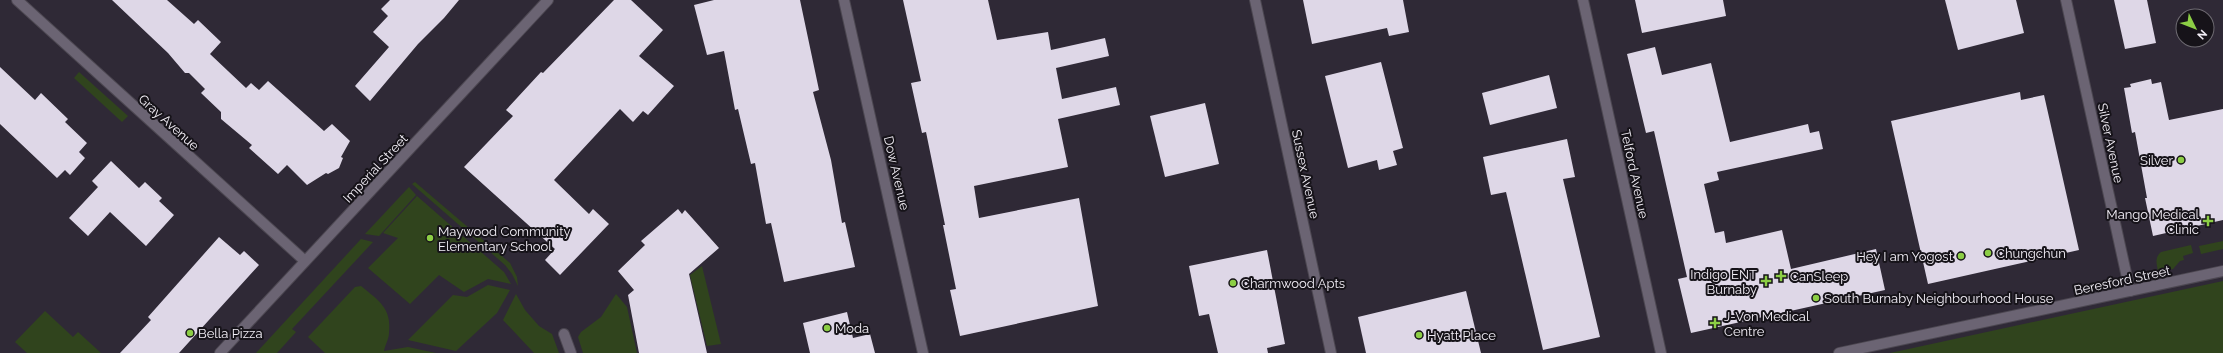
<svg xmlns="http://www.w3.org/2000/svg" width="2223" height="353" viewBox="0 0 2223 353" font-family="Raleway,sans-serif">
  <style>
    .green { fill: #30441d }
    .building { fill: #ded7e7 }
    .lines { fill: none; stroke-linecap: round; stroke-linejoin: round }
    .pedestrian-casing { stroke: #4c4751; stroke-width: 12 }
    .minor-casing { stroke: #4c4751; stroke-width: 12 }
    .tertiary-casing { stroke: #4c4751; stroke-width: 12 }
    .secondary-casing { stroke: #4c4751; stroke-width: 12 }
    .pedestrian { stroke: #6b6473; stroke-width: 10 }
    .minor { stroke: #6b6473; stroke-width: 10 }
    .tertiary { stroke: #6b6473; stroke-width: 10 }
    .secondary { stroke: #6b6473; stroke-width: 10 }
    .poi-dot { fill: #8cce45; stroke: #161319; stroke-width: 1.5 }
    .labels { text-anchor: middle; stroke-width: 4; stroke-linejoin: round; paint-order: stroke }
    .street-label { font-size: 13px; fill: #f3eff7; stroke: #161319 }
    .poi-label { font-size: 13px; fill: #f3eff7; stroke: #161319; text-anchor: start }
  </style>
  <rect width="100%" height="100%" fill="#2f2936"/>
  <g class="green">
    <polygon points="79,72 128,116 122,122 74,78"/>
    <polygon points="415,182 510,263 517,277 518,286 512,274 505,265 412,184"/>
    <polygon points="409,187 416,195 379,236 365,234"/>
    <polygon points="417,196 504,272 511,284 488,279 464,292 439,275 410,304 368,268 398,238 383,233"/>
    <polygon points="361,239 373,242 292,329 296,332 277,353 256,353"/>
    <polygon points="2223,241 2223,249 2201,254 2199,246"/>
    <path d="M2191 245 2193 253 2183 256 2184 260 2180 261 2173 269 2158 272C2157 264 2154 258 2161 252Z"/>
    <polygon points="702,266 721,344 707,346 690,275"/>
    <polygon points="2223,281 2223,353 1890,353"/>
    <polygon points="488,285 510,290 497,313 456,351 408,340 453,295 467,297"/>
    <path d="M361 286C378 300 392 308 389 333 389 339 385 345 384 351L408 347 436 353H325L308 337 355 287Z"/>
    <polygon points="516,294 525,310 539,326 552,334 559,353 534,353 503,320"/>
    <polygon points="616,294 627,307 637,353 583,353 578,337 581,332 601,317"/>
    <polygon points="45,311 73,337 78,332 101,353 27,353 15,342"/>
  </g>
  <g class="building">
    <polygon points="112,0 167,0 194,24 198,20 221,42 210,54 246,88 251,83 259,90 268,81 324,131 332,124 350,141 341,157 343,158 339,168 328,174 326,173 307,185 287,165 278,174 249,148 252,145 221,119 221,112 201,93 205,89 189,73 185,73 168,53"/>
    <polygon points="390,0 459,0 444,18 418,44 370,101 355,86 389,47 373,32 388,16 381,9"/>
    <polygon points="614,0 631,0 663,30 639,56 674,86 648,115 643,111 633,122 620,109 554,180 589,214 593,209 609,224 560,275 545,260 555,249 464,167 513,116 506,110 541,72 543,73"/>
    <polygon points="714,0 800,0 819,90 813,92 831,160 842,223 845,222 855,267 784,282 771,223 766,224 755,163 751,164 738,109 735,110 724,51 707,55 694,5"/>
    <polygon points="903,0 988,0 997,40 1048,32 1051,50 1105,38 1109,56 1056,68 1062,99 1116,87 1120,105 1058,119 1068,167 974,186 979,218 1079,198 1098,306 960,336 950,290 956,289 943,225 945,225 926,132 922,133 911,83 921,81"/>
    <polygon points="1303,0 1403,0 1409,32 1389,36 1387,28 1312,44"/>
    <polygon points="1635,0 1723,0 1726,16 1642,33"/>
    <polygon points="1945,0 2016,0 2024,33 1958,50"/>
    <polygon points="2114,0 2147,0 2156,43 2125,49"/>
    <polygon points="1655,47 1662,75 1711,63 1730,142 1808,124 1810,133 1819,131 1823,149 1717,172 1719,180 1704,184 1715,233 1724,231 1726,243 1782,230 1791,269 1876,249 1885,290 1691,333 1678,279 1687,277 1654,131 1646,133 1627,54"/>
    <polygon points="1381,62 1403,148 1393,151 1397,165 1379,170 1377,160 1348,168 1325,76"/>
    <polygon points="0,67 35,100 41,93 68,119 65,122 87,143 79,152 85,158 70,175 65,170 57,178 0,124"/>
    <polygon points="1549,75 1557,108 1490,125 1482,93"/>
    <polygon points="2151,79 2152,84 2161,82 2169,120 2223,109 2223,220 2153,236 2145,198 2147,198 2135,132 2132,133 2124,88 2131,87 2130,84"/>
    <polygon points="2020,92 2021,100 2044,95 2079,250 1928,284 1891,121"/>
    <polygon points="1205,103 1219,164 1165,177 1150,116"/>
    <polygon points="1567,139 1575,177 1563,179 1600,337 1543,350 1506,192 1491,195 1483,157"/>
    <polygon points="111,161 139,188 145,182 162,198 159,201 174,215 146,246 110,212 88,236 69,218 98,187 92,181"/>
    <polygon points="678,209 682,214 685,210 719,248 689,274 707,353 639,353 628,295 634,290 618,271 645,245 641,241"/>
    <polygon points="219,237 240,255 244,251 259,265 179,353 120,353 151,320 148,317"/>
    <polygon points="1267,250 1285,344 1267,348 1268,353 1218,353 1209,314 1199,316 1189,266"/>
    <polygon points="1466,291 1481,353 1366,353 1358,317"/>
    <polygon points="847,312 853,338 870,334 875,353 810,353 803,323"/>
  </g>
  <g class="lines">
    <g class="pedestrian-casing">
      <polyline id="pedestrian" points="564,334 571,353"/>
    </g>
    <g class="minor-casing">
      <g id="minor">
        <polyline points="17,0 305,261"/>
        <polyline points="844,0 923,353"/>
        <polyline points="1583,0 1661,353"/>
        <polyline points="2066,0 2130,291"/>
      </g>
    </g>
    <g class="tertiary-casing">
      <g id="tertiary">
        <polyline points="1255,0 1331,353"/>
        <polyline points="1839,353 2223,271"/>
      </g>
    </g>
    <g class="secondary-casing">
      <polyline id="secondary" points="220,353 548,0"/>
    </g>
    <use href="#pedestrian" class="pedestrian"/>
    <use href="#minor" class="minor"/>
    <use href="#tertiary" class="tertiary"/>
    <use href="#secondary" class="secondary"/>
  </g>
  <g class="poi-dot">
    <circle cx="2181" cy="160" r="4"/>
    <path d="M2206 215h4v4h4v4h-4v4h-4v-4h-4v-4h4z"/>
    <circle cx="430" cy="238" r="4"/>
    <circle cx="1988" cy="253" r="4"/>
    <circle cx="1961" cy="256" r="4"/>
    <path d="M1779 270h4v4h4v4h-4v4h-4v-4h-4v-4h4z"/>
    <path d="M1764 275h4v4h4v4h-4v4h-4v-4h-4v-4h4z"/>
    <circle cx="1233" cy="283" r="4"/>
    <circle cx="1816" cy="298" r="4"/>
    <path d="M1713 317h4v4h4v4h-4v4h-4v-4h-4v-4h4z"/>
    <circle cx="827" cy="328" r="4"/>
    <circle cx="190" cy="333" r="4"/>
    <circle cx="1419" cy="335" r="4"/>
  </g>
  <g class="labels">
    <g class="street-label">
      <text transform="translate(169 122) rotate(42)" y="5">Gray Avenue</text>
      <text transform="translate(2111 143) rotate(78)" y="5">Silver Avenue</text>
      <text transform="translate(375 168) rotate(-47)" y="5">Imperial Street</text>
      <text transform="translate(897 173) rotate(77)" y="5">Dow Avenue</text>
      <text transform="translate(1306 174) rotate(78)" y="5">Sussex Avenue</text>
      <text transform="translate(1635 174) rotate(78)" y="5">Telford Avenue</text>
      <text transform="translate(2122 280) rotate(-12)" y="5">Beresford Street</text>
    </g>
    <g class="poi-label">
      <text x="2173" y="165" text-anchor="end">Silver</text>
      <text x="2199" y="219" text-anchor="end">Mango Medical<tspan x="2199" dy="15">Clinic</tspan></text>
      <text x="438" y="236">Maywood Community<tspan x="438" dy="15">Elementary School</tspan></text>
      <text x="1996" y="258">Chungchun</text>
      <text x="1953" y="261" text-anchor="end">Hey I am Yogost</text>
      <text x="1757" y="279" text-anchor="end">Indigo ENT<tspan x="1757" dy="15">Burnaby</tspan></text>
      <text x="1790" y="281">CanSleep</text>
      <text x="1241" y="288">Charmwood Apts</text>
      <text x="1824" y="303">South Burnaby Neighbourhood House</text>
      <text x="1724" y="321">J-Von Medical<tspan x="1724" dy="15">Centre</tspan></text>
      <text x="835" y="333">Moda</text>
      <text x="198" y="338">Bella Pizza</text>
      <text x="1427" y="340">Hyatt Place</text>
    </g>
  </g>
  <g transform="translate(2195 28) rotate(133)"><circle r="19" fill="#161319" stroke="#6e6b72"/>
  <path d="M0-3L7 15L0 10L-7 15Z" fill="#8cce45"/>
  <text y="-6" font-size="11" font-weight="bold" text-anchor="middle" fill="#f3eff7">N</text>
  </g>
</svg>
